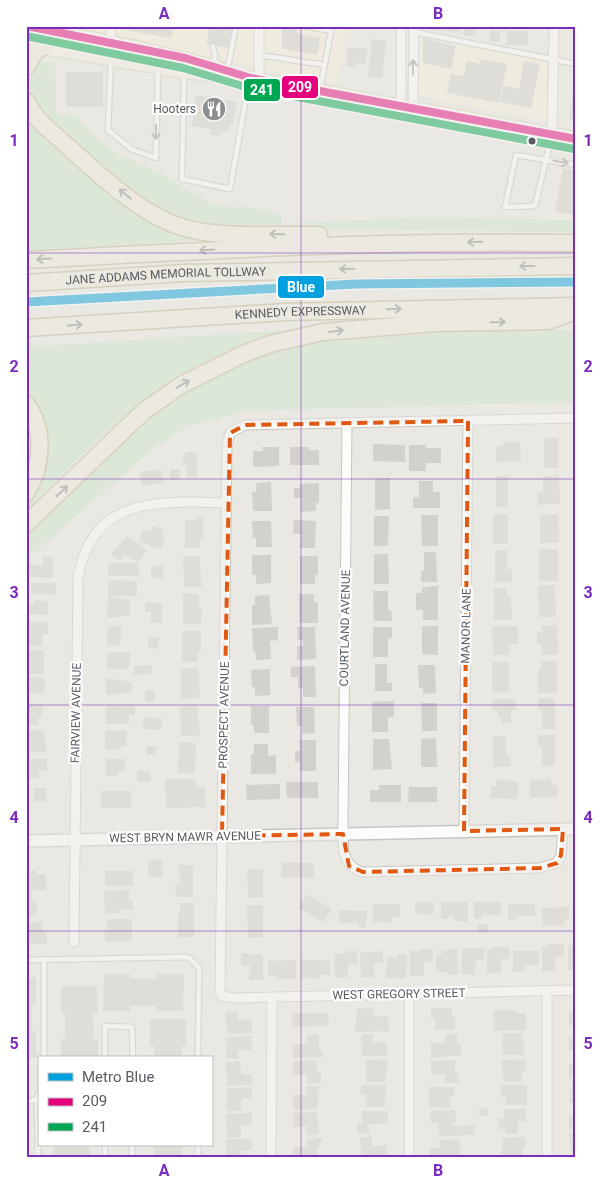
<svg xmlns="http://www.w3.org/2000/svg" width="602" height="1184" viewBox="0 0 602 1184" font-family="Roboto,sans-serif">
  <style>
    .commercial { fill: #f6f0d9 }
    .green { fill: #cfe7cd }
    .building { fill: #d2d1cd }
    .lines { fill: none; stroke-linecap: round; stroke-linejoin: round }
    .service-casing { stroke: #c6c6c4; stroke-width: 7 }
    .minor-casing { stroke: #c6c6c4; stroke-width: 11 }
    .tertiary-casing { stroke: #c6c6c4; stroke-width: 14 }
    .primary-casing { stroke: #d3cbae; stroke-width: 16 }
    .motorway-casing { stroke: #c1b490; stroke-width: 19 }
    .service { stroke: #fcfcfb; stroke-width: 4.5 }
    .minor { stroke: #fcfcfb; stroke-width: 9 }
    .tertiary { stroke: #fcfcfb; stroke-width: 11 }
    .primary { stroke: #f2f0e5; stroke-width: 14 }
    .motorway { stroke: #eeebde; stroke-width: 16 }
    .bus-1-casing { stroke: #fff; stroke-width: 11 }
    .bus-2-casing { stroke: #fff; stroke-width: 11 }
    .bus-1 { stroke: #e5007d; stroke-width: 8 }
    .bus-2 { stroke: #00a651; stroke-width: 8 }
    .metro-1-casing { stroke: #fff; stroke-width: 12 }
    .metro-1 { stroke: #00a1de; stroke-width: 9 }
    .oneway { stroke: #9a9c9f }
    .oneway2 { stroke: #8c8e8d }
    .marked { fill: none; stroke: #e15910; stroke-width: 4; stroke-dasharray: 10 6; stroke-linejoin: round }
    .grid { fill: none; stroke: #7b2cbf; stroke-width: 1; stroke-opacity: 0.55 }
    .bus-dot { fill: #585c61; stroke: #fff; stroke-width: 2 }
    .labels { text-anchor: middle; stroke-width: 4.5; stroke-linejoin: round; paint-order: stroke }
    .poi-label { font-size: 12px; fill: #585c61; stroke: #fff; text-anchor: end }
    .street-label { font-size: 12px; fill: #585c61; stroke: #fff }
    .line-badge { stroke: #fff; stroke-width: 2 }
    .badge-label { font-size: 14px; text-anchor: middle; font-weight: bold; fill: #fff }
    .neatline { fill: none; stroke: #7b2cbf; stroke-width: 2 }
    .grid-label { font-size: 16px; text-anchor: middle; font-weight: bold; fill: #7b2cbf }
  </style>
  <rect width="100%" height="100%" fill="#eae8e2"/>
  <g class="commercial">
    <polygon points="55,26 348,26 337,84"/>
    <polygon points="415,31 554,58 555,122 415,95"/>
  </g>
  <g class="green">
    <path d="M38 62 55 63 56 114 79 115V121L111 150 168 177 211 204 238 208 239 205 282 214 281 224 422 217 576 220V232L245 228C221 226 197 225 174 215 135 200 100 167 70 139 61 132 51 125 44 116 34 104 28 90 28 74Z"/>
    <polygon points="26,116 112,193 209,240 26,251"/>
    <path d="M304 329C271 338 237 346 207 361 136 395 81 457 26 511V504L30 499 34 402 26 393V347Z"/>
    <path d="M576 330V402L245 411 188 426 154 448 26 560V532C63 496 99 457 139 424 192 380 259 351 327 339L483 331Z"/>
    <path d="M26 422C33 438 32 454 26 471Z"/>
  </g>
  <g class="building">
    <polygon points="125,26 174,26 171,38 125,30"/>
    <polygon points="210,26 232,27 228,48 206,44"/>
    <polygon points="282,26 297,26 297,33 320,38 317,55 282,48"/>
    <polygon points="431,26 458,26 458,32 431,30"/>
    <rect x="464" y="26" width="12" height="10"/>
    <rect x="490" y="31" width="10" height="11"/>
    <rect x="507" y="31" width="21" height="14"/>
    <polygon points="423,38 456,46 451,69 423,63"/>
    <polygon points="372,39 386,40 382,78 368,77"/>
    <polygon points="348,47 367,49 366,64 355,63 354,67 346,66"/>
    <polygon points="481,59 507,64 499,103 447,93 451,74 464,76 467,61 480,64"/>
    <polygon points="524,61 540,64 531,108 500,102 504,86 519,89"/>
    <rect x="66" y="72" width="37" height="35"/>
    <polygon points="573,93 576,93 576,120 569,119"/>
    <polygon points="196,95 237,102 233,124 230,124 228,132 221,131 220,136 210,134 211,129 192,126"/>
    <polygon points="563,168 576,171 576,215 555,212"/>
    <rect x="544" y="438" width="14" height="30"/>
    <polygon points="503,442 520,442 521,461 496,462 496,446 503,446"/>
    <polygon points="373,444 405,445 405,462 373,461"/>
    <polygon points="409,445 426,445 426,448 441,448 441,463 426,463 426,471 409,471"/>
    <polygon points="262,447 279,447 279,466 253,467 253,451 263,451"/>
    <polygon points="290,447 309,447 309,450 319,450 319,465 290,465"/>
    <polygon points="185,452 197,452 197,477 187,477 187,465 182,465"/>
    <polygon points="161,469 163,483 141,486 140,472"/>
    <polygon points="170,469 180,469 180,479 170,480"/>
    <polygon points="559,475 560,504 538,505 538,493 543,493 543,476"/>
    <rect x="496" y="476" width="12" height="31"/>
    <polygon points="390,478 390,509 375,510 375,479"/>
    <polygon points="419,481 433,481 433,492 440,492 440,508 413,508 413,497 419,497"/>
    <polygon points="271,482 272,511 253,511 252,492 256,492 256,483"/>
    <polygon points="319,483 319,503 316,503 316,511 301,512 301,498 294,498 294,488 300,488 300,484"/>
    <rect x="493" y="514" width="15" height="30"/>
    <polygon points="558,514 559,543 540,543 540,515"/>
    <polygon points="421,515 438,515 438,546 422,546"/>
    <polygon points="197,516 203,516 203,538 200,538 200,548 185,548 185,520 197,520"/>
    <polygon points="374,516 389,516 388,546 374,546"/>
    <polygon points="294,520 316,521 315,548 300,548 301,534 293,534"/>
    <polygon points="252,521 271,521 272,547 256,547 256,538 253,538"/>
    <polygon points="152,526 163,529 162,534 165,535 162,549 139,542 142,529 151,531"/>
    <polygon points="127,536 147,550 139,561 136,561 125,554 120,561 111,554"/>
    <rect x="539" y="549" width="19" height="32"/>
    <polygon points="507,550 508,570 512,569 512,582 495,582 495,551"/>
    <polygon points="424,552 436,552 437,582 421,582 421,571 424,571"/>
    <polygon points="374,554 388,554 389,584 374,584"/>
    <polygon points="252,555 271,555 271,583 256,584 256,575 252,575"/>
    <polygon points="43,556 54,557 52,578 26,577 27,565 43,565"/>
    <polygon points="183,556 199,556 202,587 184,587"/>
    <polygon points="300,556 318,556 318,575 315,575 315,584 300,584"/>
    <rect x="108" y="563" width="31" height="13"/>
    <rect x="151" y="566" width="12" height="12"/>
    <polygon points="108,580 137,581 137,596 108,596"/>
    <polygon points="31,583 56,583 56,595 31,594"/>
    <polygon points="538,585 555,585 556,617 539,617"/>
    <polygon points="438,586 438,620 423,620 423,610 416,610 416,593 422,593 422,587"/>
    <polygon points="494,588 506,588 507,595 511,595 512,620 494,620"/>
    <polygon points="373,591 388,591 388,610 391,610 392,621 374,621"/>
    <polygon points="183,593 199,594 199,607 202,607 201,624 183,624"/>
    <polygon points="299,594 314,594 314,602 318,602 318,623 299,623"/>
    <polygon points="269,595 272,624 252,625 252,605 255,605 255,596"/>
    <polygon points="108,597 130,600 130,616 107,618"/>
    <polygon points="34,600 46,601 48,604 48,615 30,614 30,605 34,605"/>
    <polygon points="145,603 162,603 162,623 151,623 151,612 145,612"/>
    <polygon points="26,622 48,622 48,634 42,634 42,646 26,646"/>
    <polygon points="557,625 558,654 542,655 541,644 537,644 537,632 542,632 542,626"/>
    <polygon points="108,626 121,626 120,646 107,645"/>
    <polygon points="422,626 438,626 438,655 422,654"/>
    <polygon points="492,626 518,626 518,644 509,644 509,655 493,655"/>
    <polygon points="278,627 278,640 270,641 271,659 256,660 255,651 253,651 252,628"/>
    <polygon points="297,627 315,627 316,659 297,660 297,646 303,646 303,640 298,640"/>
    <polygon points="373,627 392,627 392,638 388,638 388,657 373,657"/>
    <polygon points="182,631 201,631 201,651 198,651 198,662 182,662"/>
    <polygon points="148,637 159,637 158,649 148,648"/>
    <rect x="28" y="650" width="16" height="24"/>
    <polygon points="107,652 131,652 129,667 127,669 107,669"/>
    <polygon points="541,661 557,661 557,693 538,693 538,670 541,670"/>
    <polygon points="492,662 509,662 509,692 492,693"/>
    <polygon points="375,664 387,664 387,683 392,683 392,691 375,691"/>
    <polygon points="152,665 152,674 134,675 133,666"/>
    <polygon points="418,665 435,665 436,693 423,694 423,688 419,688"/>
    <polygon points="315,666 316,697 303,697 303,688 298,688 298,677 291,677 291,667"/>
    <polygon points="181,668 198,668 200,698 181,699"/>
    <polygon points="270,669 270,695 255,696 255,687 252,687 251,670"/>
    <polygon points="29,677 44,677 44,682 46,682 44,694 28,693"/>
    <polygon points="106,678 132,682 132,692 106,695"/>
    <rect x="145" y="691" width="10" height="10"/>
    <polygon points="538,698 555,698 555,729 542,729 542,710 538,710"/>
    <polygon points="492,699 516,699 516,710 511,710 511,723 502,723 502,718 498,718 497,711 492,711"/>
    <polygon points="394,701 394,717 388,717 388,732 372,732 372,702"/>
    <polygon points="421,703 437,703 437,731 422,731"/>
    <polygon points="26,705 42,705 42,717 38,718 38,725 26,725"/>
    <polygon points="119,705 135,705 135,715 129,715 129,724 106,724 106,706"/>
    <polygon points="197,705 200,736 181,736 180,706"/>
    <polygon points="251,706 269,706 269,733 254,733 254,725 251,725"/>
    <polygon points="296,707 314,707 315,733 302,734 302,726 297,726"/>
    <polygon points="144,717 162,718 161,730 143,729"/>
    <polygon points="26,730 44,730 47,752 26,752"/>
    <polygon points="105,731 127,731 126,746 121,746 121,750 105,749"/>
    <polygon points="538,735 555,735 555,766 542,766 542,746 538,747"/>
    <polygon points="493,736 506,736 506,755 510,755 511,767 493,767"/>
    <polygon points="436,738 437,767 421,767 421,739"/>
    <polygon points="373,739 389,739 392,769 373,770"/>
    <polygon points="299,740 316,740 316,771 300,771 300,762 295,762 295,751 300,751"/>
    <polygon points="179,742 196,743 195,774 178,773"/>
    <polygon points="254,744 268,744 268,756 276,755 276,774 251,774 251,754 254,754"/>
    <polygon points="146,746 156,746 155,755 146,755"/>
    <polygon points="26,759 47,759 47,771 39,771 39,778 26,778"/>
    <polygon points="106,759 125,759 125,772 118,772 117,776 106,776"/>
    <polygon points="137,771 150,771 151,781 137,782"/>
    <polygon points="165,779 195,779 196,787 205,787 205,807 166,808"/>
    <polygon points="497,779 518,782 517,799 490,798 491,786 496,786"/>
    <polygon points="551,779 551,785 557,785 557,797 530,798 530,780"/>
    <polygon points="286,782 318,782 318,798 287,798"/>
    <polygon points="280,784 280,799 247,800 246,785"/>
    <polygon points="379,785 401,785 401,802 370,802 370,790 379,790"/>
    <polygon points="409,787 437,787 437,802 408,802"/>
    <rect x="34" y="788" width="12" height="13"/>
    <rect x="101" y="791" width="30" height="17"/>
    <polygon points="162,859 163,877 148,877 148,860"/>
    <polygon points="282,862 314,863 314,878 281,877"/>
    <polygon points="179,865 193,865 193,897 176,897 175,884 180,884"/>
    <polygon points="247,869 263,869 263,897 248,898"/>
    <polygon points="36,870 36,874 46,874 46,890 26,890 26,871"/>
    <rect x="105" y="871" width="28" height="15"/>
    <polygon points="129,890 129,901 133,901 133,910 119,909 119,913 105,914 104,891"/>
    <polygon points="26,892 32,892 32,901 36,901 36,905 38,905 36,915 26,916"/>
    <polygon points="307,894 332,909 324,922 299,908"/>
    <polygon points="415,902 434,902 433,915 415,914"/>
    <polygon points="441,902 468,902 468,922 454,921 454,915 449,915 448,919 441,919"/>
    <polygon points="474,902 501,902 501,915 482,915 482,919 474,919"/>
    <polygon points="180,903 194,903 194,937 178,937 178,913 191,912 180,911"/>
    <polygon points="373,904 400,904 400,917 392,917 392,923 373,922"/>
    <polygon points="508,904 535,904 535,916 516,916 516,920 508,920"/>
    <polygon points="247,905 263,905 263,937 248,938"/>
    <polygon points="569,907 569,919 564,919 564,925 543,926 542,908"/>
    <polygon points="339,910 367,911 366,928 358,927 359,923 339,923"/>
    <polygon points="108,919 132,919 132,941 106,942 104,930 109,930 106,925"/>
    <polygon points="42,921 42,932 46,932 47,944 26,944 26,924"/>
    <rect x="478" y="924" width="10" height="9"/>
    <polygon points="547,944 564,944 564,957 555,957 555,971 542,971 542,946 548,946"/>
    <rect x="568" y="945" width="8" height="25"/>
    <polygon points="493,947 509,947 509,959 501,959 501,973 487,973 487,949 493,949"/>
    <polygon points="462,948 485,948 484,961 476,960 475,975 461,974"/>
    <polygon points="421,949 433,949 433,962 424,962 424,976 410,976 410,951 421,951"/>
    <polygon points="448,949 457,949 458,975 447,975 447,972 436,972 436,954 442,954 442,951 449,951"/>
    <polygon points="346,951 357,951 358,964 348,963 348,977 335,978 334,954 347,953"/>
    <polygon points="383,951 383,963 374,963 374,977 361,977 360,953"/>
    <polygon points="513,951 539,951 539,965 525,965 525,972 513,972"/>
    <polygon points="241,953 263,955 263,980 249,980 250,965 241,965"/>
    <polygon points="398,954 407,955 406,979 386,978 387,957 398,958"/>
    <polygon points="301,959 330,961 330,975 321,975 321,979 301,978"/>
    <polygon points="296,960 296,979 277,979 277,976 268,976 268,961"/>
    <polygon points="104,974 130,974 130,978 157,979 157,974 184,974 183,1011 156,1011 156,1006 130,1006 130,1011 103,1011"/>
    <polygon points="36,977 36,1005 32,1005 32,1031 36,1031 36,1058 26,1058 26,978"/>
    <polygon points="61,986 97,986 98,1013 93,1013 94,1039 98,1039 98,1058 61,1058 61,1039 65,1039 65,1013 61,1013"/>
    <polygon points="373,1008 374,1017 388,1016 389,1031 355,1032 357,1009"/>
    <polygon points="431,1008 452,1008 452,1016 456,1019 454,1029 435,1030 435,1019 431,1019"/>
    <polygon points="493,1010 515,1010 516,1013 526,1013 526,1030 494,1031"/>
    <polygon points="238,1011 238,1020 252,1019 252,1033 228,1034 225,1012"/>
    <rect x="569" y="1012" width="7" height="13"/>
    <polygon points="292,1013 328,1013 329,1026 293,1027"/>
    <polygon points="150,1019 186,1019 186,1046 182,1046 182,1058 154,1058 154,1046 150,1046"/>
    <polygon points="503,1033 522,1033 525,1055 503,1055 501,1039 503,1039"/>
    <polygon points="361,1034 373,1034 373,1042 387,1042 387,1056 362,1056"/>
    <polygon points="445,1034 457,1034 457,1043 461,1043 461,1055 431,1058 431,1043 445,1043"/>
    <polygon points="307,1035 319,1035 319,1050 322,1050 323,1057 293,1058 293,1044 307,1044"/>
    <polygon points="251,1036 252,1050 238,1050 238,1059 226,1059 227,1043 225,1043 225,1039 228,1037"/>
    <rect x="569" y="1038" width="7" height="13"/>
    <polygon points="388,1059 385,1082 366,1082 366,1060"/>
    <polygon points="525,1059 526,1071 522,1071 522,1081 504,1082 501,1060"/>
    <polygon points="317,1060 317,1072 321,1072 321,1083 307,1084 307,1075 293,1075 293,1061"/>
    <polygon points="455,1060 455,1072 457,1072 460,1083 445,1083 445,1074 431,1075 431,1061"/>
    <polygon points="240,1061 241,1074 252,1074 252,1085 227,1086 226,1062"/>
    <rect x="569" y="1064" width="7" height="14"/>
    <polygon points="572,1081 576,1081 576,1103 569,1103"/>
    <polygon points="361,1085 387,1085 384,1107 366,1107 365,1094 361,1094"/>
    <polygon points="501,1085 527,1085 527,1105 506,1105 506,1097 501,1097"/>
    <polygon points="306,1086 319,1086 317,1109 293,1110 293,1095 307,1095"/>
    <polygon points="252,1087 252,1098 241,1099 241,1111 227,1111 227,1088"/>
    <polygon points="429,1087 454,1087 454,1097 450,1097 450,1108 429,1107"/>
    <polygon points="487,1108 487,1116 479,1116 479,1109"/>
    <polygon points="504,1109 525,1109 526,1121 518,1121 518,1134 505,1134 505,1129 499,1129 498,1119 504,1119"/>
    <polygon points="455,1110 456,1122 452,1123 452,1126 474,1125 475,1135 439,1136 438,1123 431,1123 430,1111"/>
    <polygon points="362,1111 388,1111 388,1124 369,1124 369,1133 358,1134 357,1123 362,1123"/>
    <polygon points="316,1112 319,1134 307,1135 307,1126 293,1127 293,1113"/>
    <polygon points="252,1113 252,1125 241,1125 241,1137 227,1138 226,1114"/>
    <polygon points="576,1115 576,1129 569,1129 569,1116"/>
    <polygon points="569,1133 576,1133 576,1155 572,1155"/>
    <polygon points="360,1137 372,1137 372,1146 387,1145 388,1158 361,1158"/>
    <polygon points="525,1137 525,1149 522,1149 522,1158 504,1158 504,1154 501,1154 503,1138"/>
    <polygon points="322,1138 322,1143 319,1143 319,1149 317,1149 317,1158 293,1158 293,1147 307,1147 307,1139"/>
    <polygon points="226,1139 252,1139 252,1150 241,1151 241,1158 227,1158"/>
    <polygon points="460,1139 461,1158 430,1158 430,1148 439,1148 439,1140"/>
    <rect x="154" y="1145" width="28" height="13"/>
    <rect x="53" y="1147" width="37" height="11"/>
  </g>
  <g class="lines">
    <g class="service-casing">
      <g id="service">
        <polyline points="305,26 331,31 320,90"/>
        <polyline points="414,32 576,64"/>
        <polyline points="213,46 215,56 214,64"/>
        <polyline points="259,55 325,65"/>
        <polyline points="111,60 108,130 131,149 156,158 158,70"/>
        <polyline points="227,71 236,26"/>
        <polyline points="184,73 182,179 230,189 245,104"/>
        <polyline points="551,138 535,206 505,207 516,155 576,165"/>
        <polyline points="26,960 188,957 199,968 198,1058"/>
        <polyline points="44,1058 44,959"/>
        <polyline points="105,1058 105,1026 132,1027 133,1058"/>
        <polyline points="26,1102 39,1099"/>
        <polyline points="105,1145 105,1158"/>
        <polyline points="132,1145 132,1158"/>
        <polyline points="38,1158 37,1099 39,1092"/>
        <polyline points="198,1158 198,1145"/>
      </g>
    </g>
    <g class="minor-casing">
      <g id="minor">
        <polyline points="111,59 111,26"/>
        <polyline points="259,80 259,26"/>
        <polyline points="401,105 401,26"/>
        <polyline points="413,107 414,26"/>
        <polyline points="552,134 554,26"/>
        <polyline points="576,418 245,425 230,433 227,446 220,992 222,996 235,998 576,990"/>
        <path d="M347 423 343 824C343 844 340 866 363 872L540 868 557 863 561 855 563 829"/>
        <polyline points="464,831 468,421"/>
        <path d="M74 942 78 577C92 495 162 501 227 503"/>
        <polyline points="547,991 547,1158"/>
        <polyline points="409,994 409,1158"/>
        <polyline points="271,1158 272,997"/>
      </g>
    </g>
    <g class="tertiary-casing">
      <polyline id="tertiary" points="26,841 576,829"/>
    </g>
    <g class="primary-casing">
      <g id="primary">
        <polyline points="26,26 133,47 218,68"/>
        <polyline points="26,44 184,71 259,80 576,139"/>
      </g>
    </g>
    <g class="motorway-casing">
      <g id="motorway">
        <polyline points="26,67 37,49 44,47"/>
        <path d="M26 101 36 117 48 129C87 162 133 212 182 227 218 239 280 234 319 235"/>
        <path d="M26 260C209 250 392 240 576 243"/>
        <path id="s1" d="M26 283 183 273 576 266"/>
        <path id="s2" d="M26 328 285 312 576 306"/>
        <path d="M26 404C46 429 42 468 26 493"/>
        <polyline points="26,524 144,411 181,385 241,355 270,344 323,332 436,323 548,321 576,311"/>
      </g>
    </g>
    <use href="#service" class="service"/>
    <use href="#minor" class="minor"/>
    <use href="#tertiary" class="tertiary"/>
    <use href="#primary" class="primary"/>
    <use href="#motorway" class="motorway"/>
    <g class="bus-1-casing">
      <polyline id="bus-1" points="27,26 185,58 251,78 576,139"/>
    </g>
    <g class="bus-2-casing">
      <polyline id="bus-2" points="26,36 183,68 249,88 574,149"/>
    </g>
    <use href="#bus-1" class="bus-1"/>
    <use href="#bus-2" class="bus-2"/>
    <g class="metro-1-casing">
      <polyline id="metro-1" points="26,302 356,284 576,282"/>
    </g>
    <use href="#metro-1" class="metro-1"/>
  </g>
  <defs><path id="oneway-shaft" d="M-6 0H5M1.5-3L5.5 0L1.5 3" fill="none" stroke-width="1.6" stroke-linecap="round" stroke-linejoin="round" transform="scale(1.25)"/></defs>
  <g class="oneway">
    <use href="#oneway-shaft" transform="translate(413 67) rotate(-89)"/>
    <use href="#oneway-shaft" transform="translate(156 132) rotate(91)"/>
    <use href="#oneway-shaft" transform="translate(561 162) rotate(10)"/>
  </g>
  <g class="oneway2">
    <use href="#oneway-shaft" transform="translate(125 194) rotate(-140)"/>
    <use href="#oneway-shaft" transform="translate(277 234) rotate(-179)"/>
    <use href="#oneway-shaft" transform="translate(475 242) rotate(179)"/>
    <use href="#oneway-shaft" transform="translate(207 250) rotate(177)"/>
    <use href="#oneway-shaft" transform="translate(44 259) rotate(177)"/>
    <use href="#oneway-shaft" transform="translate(527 266) rotate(180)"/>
    <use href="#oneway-shaft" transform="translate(347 269) rotate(179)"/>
    <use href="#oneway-shaft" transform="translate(394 309) rotate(-2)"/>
    <use href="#oneway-shaft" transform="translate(498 322) rotate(-1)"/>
    <use href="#oneway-shaft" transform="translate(75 325) rotate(-4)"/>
    <use href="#oneway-shaft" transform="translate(336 331) rotate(-7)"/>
    <use href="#oneway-shaft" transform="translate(183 384) rotate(-31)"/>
    <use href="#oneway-shaft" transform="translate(62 491) rotate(-44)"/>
  </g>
  <path d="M0 0H602V1184H0ZM468 421 464 831 563 829 561 855 557 863 540 868 363 872 349 866 343 834 222 836 230 433 245 425Z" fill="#eae8e2" fill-opacity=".55" fill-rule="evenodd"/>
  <path class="marked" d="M468 421 464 831 563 829 561 855 557 863 540 868 363 872 349 866 343 834 222 836 230 433 245 425Z"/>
  <path class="grid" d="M301 26V1158M26 253H576M26 479H576M26 705H576M26 931H576"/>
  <defs>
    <g id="restaurant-disc" transform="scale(1.25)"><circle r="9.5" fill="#8b8d8e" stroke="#fff"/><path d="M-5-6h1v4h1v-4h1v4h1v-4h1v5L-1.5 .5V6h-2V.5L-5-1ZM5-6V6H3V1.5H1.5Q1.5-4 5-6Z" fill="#fff"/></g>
  </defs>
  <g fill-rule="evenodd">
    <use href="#restaurant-disc" x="214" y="109"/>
  </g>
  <circle class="bus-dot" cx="532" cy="141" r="4.5"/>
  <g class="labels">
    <g class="poi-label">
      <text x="196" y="113">Hooters</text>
    </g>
    <g class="street-label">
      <text dy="4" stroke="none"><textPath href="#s1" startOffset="140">JANE ADDAMS MEMORIAL TOLLWAY</textPath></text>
      <text dy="4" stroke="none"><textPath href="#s2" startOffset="275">KENNEDY EXPRESSWAY</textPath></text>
      <text transform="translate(466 626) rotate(-89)" y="4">MANOR LANE</text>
      <text transform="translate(345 628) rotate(-89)" y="4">COURTLAND AVENUE</text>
      <text transform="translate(76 713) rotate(-89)" y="4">FAIRVIEW AVENUE</text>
      <text transform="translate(224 715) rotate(-89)" y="4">PROSPECT AVENUE</text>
      <text transform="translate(185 837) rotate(-1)" y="4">WEST BRYN MAWR AVENUE</text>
      <text transform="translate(399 994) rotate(-1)" y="4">WEST GREGORY STREET</text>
    </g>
  </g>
  <g class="line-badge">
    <rect x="281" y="75" width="38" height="24" rx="5" fill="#e5007d"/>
    <rect x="243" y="78" width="38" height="24" rx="5" fill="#00a651"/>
    <rect x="277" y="275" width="48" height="24" rx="5" fill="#00a1de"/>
  </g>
  <g class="badge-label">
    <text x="300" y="92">209</text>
    <text x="262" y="95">241</text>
    <text x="301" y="292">Blue</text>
  </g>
  <rect width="602" height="1184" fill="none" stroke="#ffffff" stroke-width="55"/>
  <rect x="38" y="1056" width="175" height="90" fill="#ffffff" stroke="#bcbec0"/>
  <rect x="48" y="1073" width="25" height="8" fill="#00a1de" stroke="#bcbec0"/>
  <text x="82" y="1082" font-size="15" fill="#585c61">Metro Blue</text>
  <rect x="48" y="1098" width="25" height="8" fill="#e5007d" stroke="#bcbec0"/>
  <text x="82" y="1106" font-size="15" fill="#585c61">209</text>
  <rect x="48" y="1123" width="25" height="8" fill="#00a651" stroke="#bcbec0"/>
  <text x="82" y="1132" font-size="15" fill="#585c61">241</text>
  <rect x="28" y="28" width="546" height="1128" class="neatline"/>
  <g class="grid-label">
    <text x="164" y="19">A</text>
    <text x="438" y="19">B</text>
    <text x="14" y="146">1</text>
    <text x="588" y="146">1</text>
    <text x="14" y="372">2</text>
    <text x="588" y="372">2</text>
    <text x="14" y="598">3</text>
    <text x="588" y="598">3</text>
    <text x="14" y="823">4</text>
    <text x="588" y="823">4</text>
    <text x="14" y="1049">5</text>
    <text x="588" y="1049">5</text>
    <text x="164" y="1176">A</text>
    <text x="438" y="1176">B</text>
  </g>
</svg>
